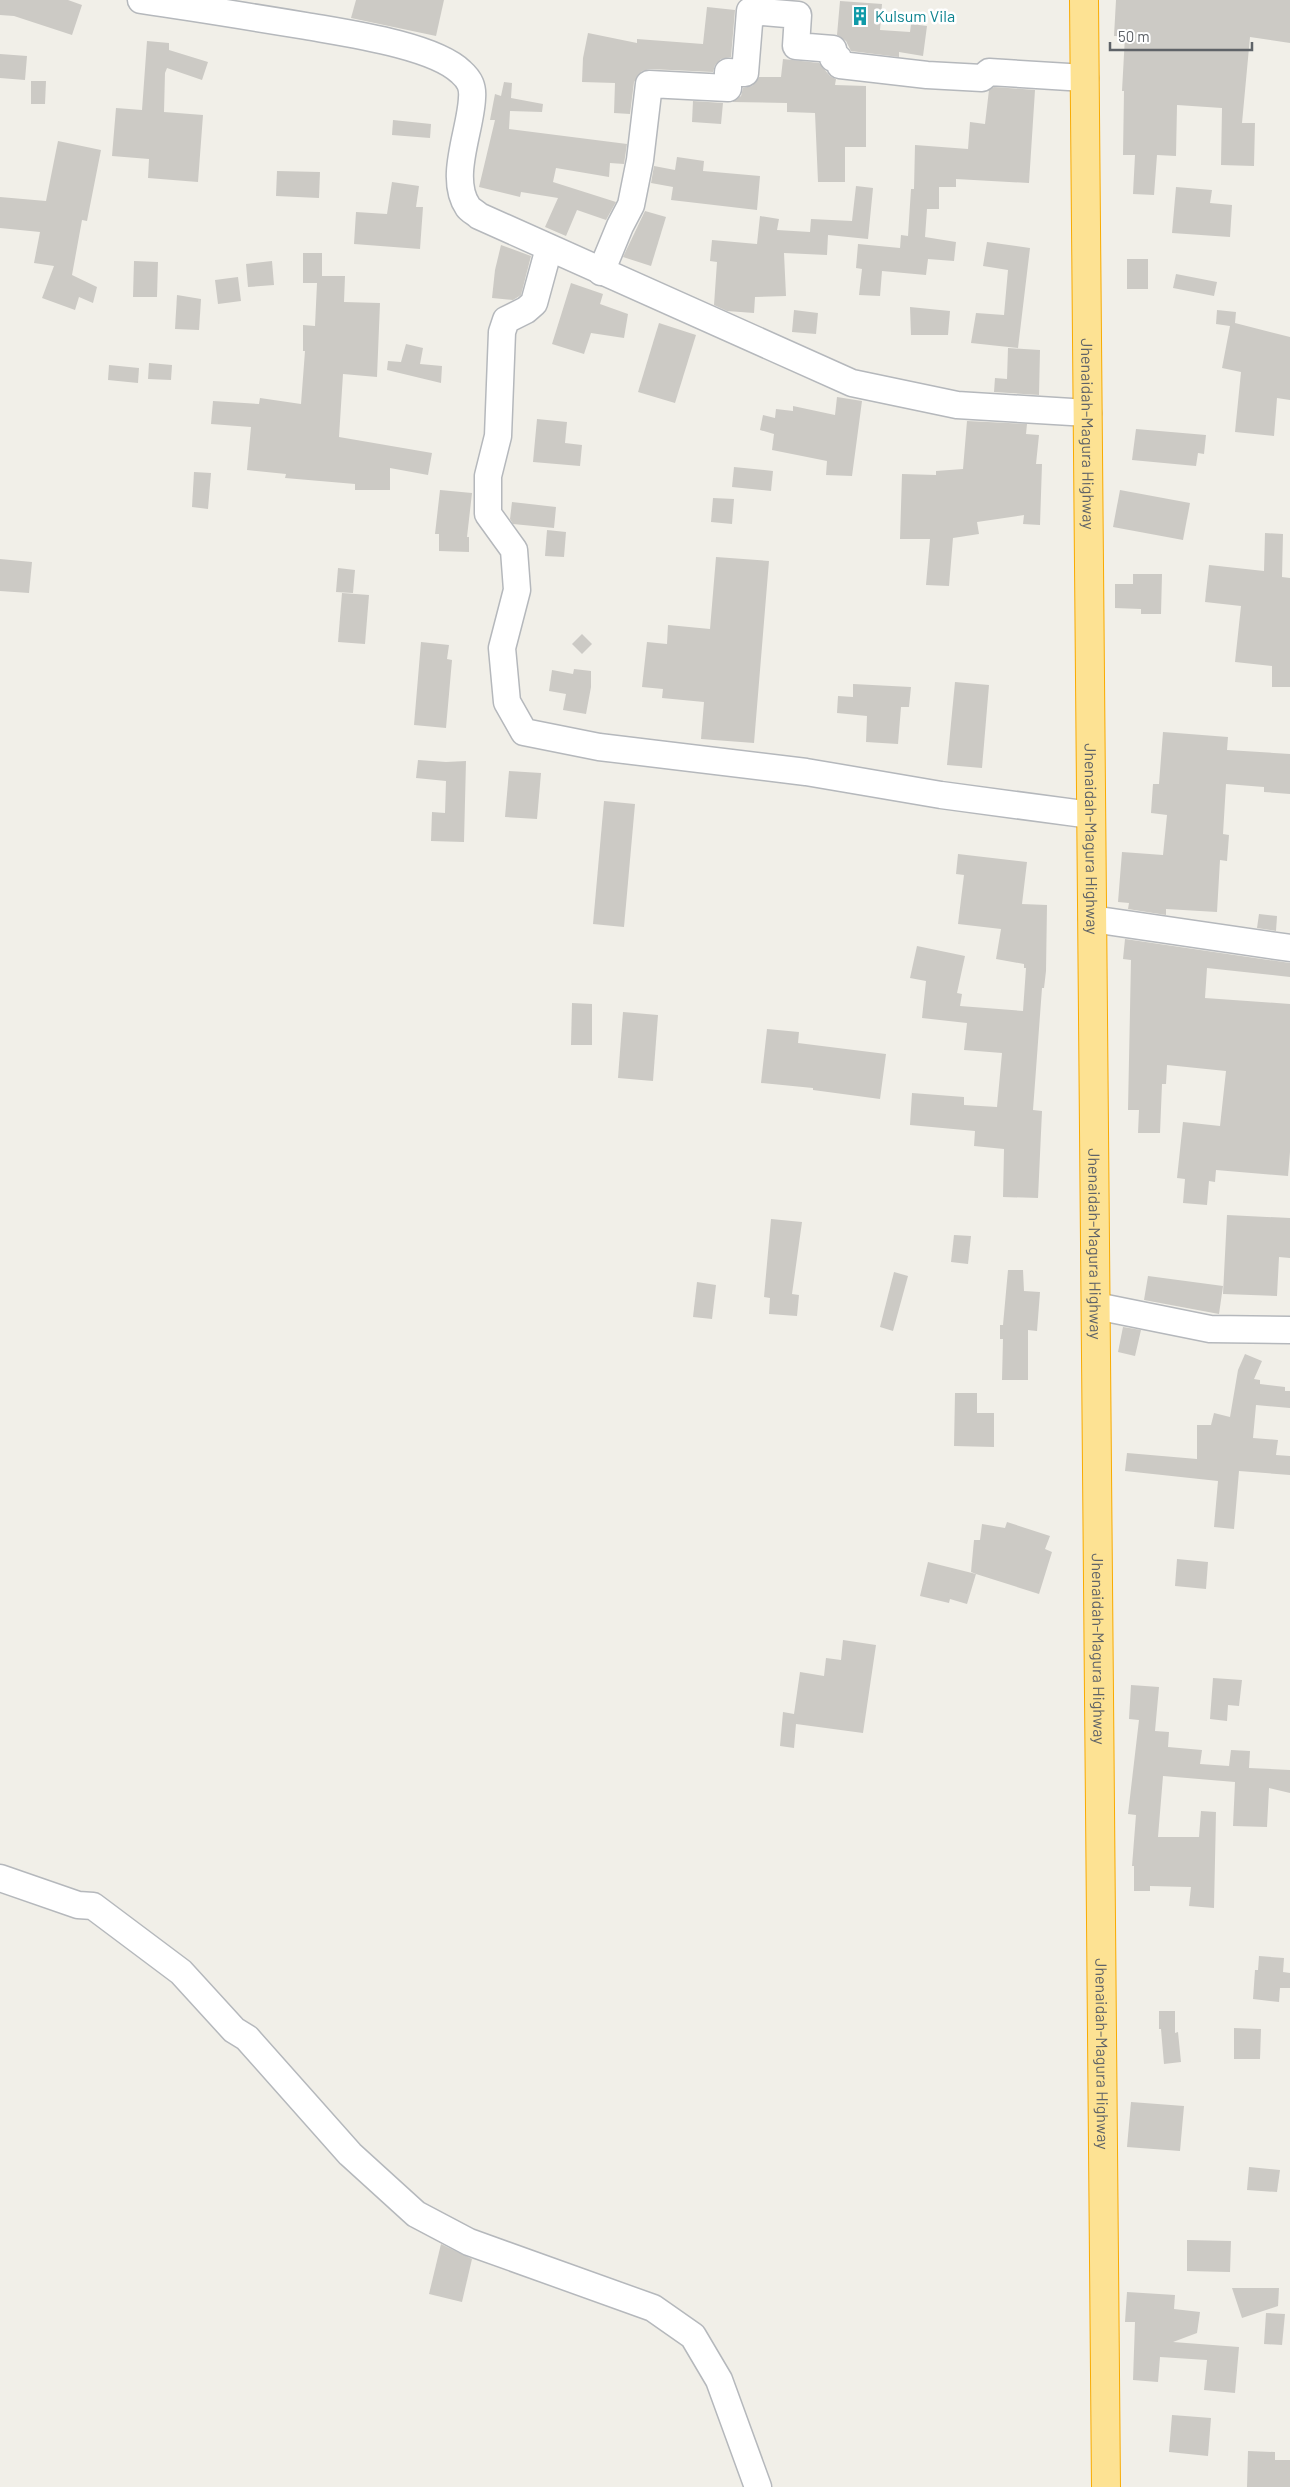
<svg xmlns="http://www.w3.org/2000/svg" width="1290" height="2487" viewBox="0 0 1290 2487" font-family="Barlow,sans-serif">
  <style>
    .building { fill: #cccac5 }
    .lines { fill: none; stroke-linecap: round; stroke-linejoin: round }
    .minor-casing { stroke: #b5b8bc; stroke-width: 29 }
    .highway-casing { stroke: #f9ab00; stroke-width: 30 }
    .minor { stroke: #fff; stroke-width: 26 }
    .highway { stroke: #fde293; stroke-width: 28 }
    .labels { text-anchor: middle; stroke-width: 5; stroke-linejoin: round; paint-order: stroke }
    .culture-label { font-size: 16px; fill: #0d838f; stroke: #fff; text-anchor: start }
    .street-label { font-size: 16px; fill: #5f6368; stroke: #fff }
  </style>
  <rect width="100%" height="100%" fill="#f1efe8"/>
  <g class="building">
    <polygon points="0,0 68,0 82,5 72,35 14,16 0,15"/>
    <polygon points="356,0 444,0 436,36 351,18"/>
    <polygon points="1116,0 1290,0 1290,43 1250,37 1242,123 1255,123 1254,166 1221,165 1222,108 1177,105 1176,156 1157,155 1154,195 1133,194 1135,155 1123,155 1124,91 1122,91 1125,36 1114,36"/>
    <polygon points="840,1 882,4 880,30 910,32 911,24 927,26 923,56 899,52 899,57 851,51 846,41 837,35"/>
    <polygon points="707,7 735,10 731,57 721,59 715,65 713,72 650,69 642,71 634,82 630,114 614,113 615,83 582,82 583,58 588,33 637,43 637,39 703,44"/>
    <polygon points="147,41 169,43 169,50 208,62 202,80 167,68 165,73 164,112 203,115 198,182 148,178 149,159 112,156 116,108 142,110"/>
    <polygon points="0,54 27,56 25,80 0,78"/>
    <polygon points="783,59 819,63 830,76 836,79 835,85 866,86 866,147 845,147 845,182 818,182 815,113 787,112 787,103 732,102 741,96 743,88 752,86 759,77 781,77"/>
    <polygon points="31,81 46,81 45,104 31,104"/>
    <polygon points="504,82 512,83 511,98 543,104 542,112 510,111 509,129 627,144 624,164 610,163 609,177 556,168 553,182 616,202 606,220 577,210 566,236 545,227 558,198 521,192 520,197 479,187 495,120 490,120 495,94 501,96"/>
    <polygon points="994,87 1035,90 1029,183 956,179 956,187 939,187 939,209 927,209 925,237 956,242 954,261 928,259 926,275 882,271 880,296 859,295 862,269 856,268 858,244 900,248 901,235 908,236 911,189 914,189 915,145 968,149 970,122 985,124 989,90"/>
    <polygon points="693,101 723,103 721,124 692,122"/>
    <polygon points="393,120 431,124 430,138 392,135"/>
    <polygon points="58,141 101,150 87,221 82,220 72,275 97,287 93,303 79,297 75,310 42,298 54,266 34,263 40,232 0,228 0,197 46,201"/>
    <polygon points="677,157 704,161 703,171 760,176 757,210 671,200 673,187 651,183 654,166 675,170"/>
    <polygon points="277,171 320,172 319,198 276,196"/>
    <polygon points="392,182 419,186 416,207 423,207 420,249 354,244 356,212 387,214"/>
    <polygon points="856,186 873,188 868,239 828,235 827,255 784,253 786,296 755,297 754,313 727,311 714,305 717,262 710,261 712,240 757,244 760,216 779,219 777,230 810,232 811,219 852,221"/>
    <polygon points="1176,187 1212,190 1210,203 1232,205 1230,237 1172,233"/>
    <polygon points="645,211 666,217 651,266 623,257"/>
    <polygon points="987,242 1030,248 1018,348 971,343 976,313 1004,315 1008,270 983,266"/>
    <polygon points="501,245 531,256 521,295 513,300 492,298 495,270"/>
    <polygon points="303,253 322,253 322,276 345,276 344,302 380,303 377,377 343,374 339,437 432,453 428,475 390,468 390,490 355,490 355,484 285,478 286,474 247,470 251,427 211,424 213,401 259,404 260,398 301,404 305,351 303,351 303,325 315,326 317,283 303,283"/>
    <rect x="1127" y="259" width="21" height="30"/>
    <polygon points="134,261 158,262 157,297 133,297"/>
    <polygon points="272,261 274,285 248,287 246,264"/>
    <polygon points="1176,274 1217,282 1214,296 1173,288"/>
    <polygon points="238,277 241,301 218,304 215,280"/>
    <polygon points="571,283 603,294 600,304 628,314 624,338 591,333 584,354 552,344"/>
    <polygon points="177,295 201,299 199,330 175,329"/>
    <polygon points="910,307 950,311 948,335 911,335"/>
    <polygon points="794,310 818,313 816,334 792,332"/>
    <polygon points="1217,310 1236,312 1235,323 1290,337 1290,400 1277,398 1274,436 1235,432 1241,372 1222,368 1230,326 1216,324"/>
    <polygon points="659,323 696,335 675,403 638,392"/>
    <polygon points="406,344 423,348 420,364 442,366 441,383 387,370 388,361 401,362"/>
    <polygon points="1008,348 1040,350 1039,395 994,392 995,378 1007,379"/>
    <polygon points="149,363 172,365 171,380 148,379"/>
    <polygon points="109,365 139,368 138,383 108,380"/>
    <polygon points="837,397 862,401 852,476 826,475 827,461 772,450 774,434 760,430 763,415 775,418 776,409 793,411 793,406 835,415"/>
    <polygon points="537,419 567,422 565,443 582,445 580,466 533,462"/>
    <polygon points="967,421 1027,424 1026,434 1039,435 1036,464 1042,464 1040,525 1023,524 1024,515 977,522 979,534 953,538 949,586 926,585 930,539 900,539 902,474 936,475 936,471 963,469"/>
    <polygon points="1136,429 1206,435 1204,454 1198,453 1196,466 1132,460"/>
    <polygon points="734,467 773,471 771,491 732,487"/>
    <polygon points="194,472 211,473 208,509 192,507"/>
    <polygon points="440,490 472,493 467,537 469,537 469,552 439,551 439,534 435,534"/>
    <polygon points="1120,490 1190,503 1183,540 1113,527"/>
    <polygon points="713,498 734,499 732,524 711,522"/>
    <polygon points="512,502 556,507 554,528 513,524 510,519"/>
    <polygon points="547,530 566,532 564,557 545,556"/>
    <polygon points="1265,533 1283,534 1282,577 1290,578 1290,687 1272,687 1272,666 1235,662 1241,606 1205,602 1209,565 1264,571"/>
    <polygon points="716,557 769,561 754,743 701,739 704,702 662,698 663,689 642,687 647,642 667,644 668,625 710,629"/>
    <polygon points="0,559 32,562 29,593 0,591"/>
    <polygon points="338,568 355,570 353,593 336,592"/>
    <polygon points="1133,574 1162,574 1161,614 1141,614 1141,609 1115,608 1115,584 1133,584"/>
    <polygon points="342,593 369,595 365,644 338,642"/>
    <polygon points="582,634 592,644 582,654 572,644"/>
    <polygon points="421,642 449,645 447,659 452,660 446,728 414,725"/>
    <polygon points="574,669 591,671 591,687 586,714 563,710 566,694 549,691 552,670 573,674"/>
    <polygon points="955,682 989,685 982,768 947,765"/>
    <polygon points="853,684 911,687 909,707 901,707 898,744 866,742 867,716 837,713 838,696 853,697"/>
    <polygon points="1163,732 1228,737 1227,750 1290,754 1290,794 1264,792 1264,787 1226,784 1223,834 1229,835 1227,861 1220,860 1217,912 1166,909 1166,915 1128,909 1129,903 1118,902 1122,852 1163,855 1167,815 1151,813 1153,784 1159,784"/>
    <polygon points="418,760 446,762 466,761 464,842 431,841 432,812 445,813 446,781 416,778"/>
    <polygon points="509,771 541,773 537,819 505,817"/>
    <polygon points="604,801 635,804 624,927 593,924"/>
    <polygon points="958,854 1027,862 1022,904 1047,905 1046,971 1044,988 1042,988 1033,1110 1042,1111 1038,1198 1003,1197 1004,1149 974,1146 975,1131 910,1125 912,1093 964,1097 964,1105 997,1107 1002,1053 964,1050 967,1023 922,1018 926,981 910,978 917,946 965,956 957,993 962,994 960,1006 1023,1011 1026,968 1024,968 1024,964 996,959 1001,929 958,924 964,875 956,874"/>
    <polygon points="1259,914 1277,916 1276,931 1257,928"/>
    <polygon points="1125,939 1290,963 1290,977 1207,968 1205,998 1290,1004 1290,1152 1288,1176 1216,1170 1215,1182 1209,1181 1207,1205 1183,1203 1185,1179 1177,1178 1183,1122 1220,1126 1226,1071 1167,1065 1166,1084 1162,1084 1160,1133 1138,1133 1139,1110 1128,1110 1131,960 1123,959"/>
    <polygon points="572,1003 592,1004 592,1045 571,1045"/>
    <polygon points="623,1012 658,1015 653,1081 618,1078"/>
    <polygon points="767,1029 799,1032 798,1043 886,1054 880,1099 813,1090 813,1088 761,1083"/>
    <polygon points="1227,1215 1290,1218 1290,1258 1279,1257 1277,1296 1223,1294"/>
    <polygon points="771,1219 802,1222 792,1294 799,1295 797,1316 769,1314 770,1298 764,1297"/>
    <polygon points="954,1235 971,1236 968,1264 951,1262"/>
    <polygon points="1008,1270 1023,1270 1024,1291 1040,1292 1037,1331 1028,1330 1028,1380 1002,1380 1003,1339 1000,1339 1000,1325 1003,1325"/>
    <polygon points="894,1272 908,1276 893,1331 880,1327"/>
    <polygon points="1148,1276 1223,1286 1219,1314 1144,1300"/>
    <polygon points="697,1282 716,1285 712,1319 693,1317"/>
    <polygon points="1123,1327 1141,1330 1135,1356 1118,1352"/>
    <polygon points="1245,1354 1262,1361 1254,1379 1260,1380 1260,1384 1285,1387 1285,1391 1290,1391 1290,1408 1256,1405 1253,1438 1278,1440 1276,1455 1290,1456 1290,1475 1239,1471 1234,1529 1214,1527 1218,1481 1125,1471 1127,1453 1197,1459 1197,1425 1211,1425 1214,1413 1230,1417 1238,1370"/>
    <polygon points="955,1393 977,1393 977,1413 994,1413 994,1447 954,1446"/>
    <polygon points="1007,1522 1050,1536 1045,1549 1052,1552 1039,1594 976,1574 967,1604 950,1599 949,1603 920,1596 928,1562 976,1574 971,1572 974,1540 980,1540 982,1524 1005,1528"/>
    <polygon points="1177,1559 1208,1562 1206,1589 1175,1586"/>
    <polygon points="843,1640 876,1645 863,1733 796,1724 794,1748 780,1746 783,1712 794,1714 800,1672 824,1676 826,1658 841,1660"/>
    <polygon points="1213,1678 1242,1680 1239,1706 1228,1705 1227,1721 1210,1719"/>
    <polygon points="1131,1685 1159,1687 1155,1731 1169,1732 1168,1747 1202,1750 1200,1764 1229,1766 1231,1750 1250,1751 1249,1768 1290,1770 1290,1793 1269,1788 1267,1827 1233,1826 1235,1782 1163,1776 1158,1837 1199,1837 1201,1811 1216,1812 1214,1908 1189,1906 1191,1887 1150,1886 1150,1891 1134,1891 1134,1866 1132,1866 1136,1815 1128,1814 1139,1720 1129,1719"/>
    <polygon points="1259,1956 1284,1958 1283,1972 1290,1973 1290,1988 1280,1988 1279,2002 1253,1999 1255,1970 1258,1970"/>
    <polygon points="1159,2011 1175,2011 1175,2033 1178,2032 1181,2062 1164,2064 1161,2029 1159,2029"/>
    <polygon points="1234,2028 1261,2029 1260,2059 1234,2059"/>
    <polygon points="1131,2102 1184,2106 1180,2151 1127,2147"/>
    <polygon points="1249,2167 1280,2170 1277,2192 1247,2190"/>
    <polygon points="1187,2240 1231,2241 1230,2272 1187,2271"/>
    <polygon points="441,2244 472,2259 462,2302 429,2294"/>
    <polygon points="1232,2288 1279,2288 1278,2306 1242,2318"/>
    <polygon points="1127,2292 1175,2295 1174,2309 1200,2312 1197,2333 1173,2342 1239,2347 1235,2393 1204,2390 1207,2360 1160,2357 1158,2382 1133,2380 1135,2322 1125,2322"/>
    <polygon points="1266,2313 1285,2314 1282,2345 1264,2344"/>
    <polygon points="1172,2415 1211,2418 1208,2456 1169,2452"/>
    <polygon points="1248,2451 1275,2452 1275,2460 1290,2460 1290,2487 1247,2487"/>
  </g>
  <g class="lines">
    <g class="minor-casing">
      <g id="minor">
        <path d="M141 0C196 8 251 17 306 26 345 33 433 45 461 72 470 80 473 87 472 98 471 130 448 178 468 207 470 210 476 213 479 216L852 383 957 405 1088 413"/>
        <polyline points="549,248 534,303 526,310 506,320 502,332 498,436 488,476 488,514 514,550 517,590 502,648 507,702 524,732 599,747 806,772 941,795 1091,815"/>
        <polyline points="601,272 620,226 631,205 640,160 649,84 728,88 728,72 745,73 750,11 798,15 796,46 833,49 833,58 838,58 840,65 927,75 982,78 989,72 1085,78"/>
        <polyline points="1092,919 1290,948"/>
        <polyline points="1096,1306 1210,1329 1290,1330"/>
        <polyline points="0,1878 78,1905 93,1906 181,1972 234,2030 247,2038 350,2154 416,2214 469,2242 653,2308 693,2336 719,2380 758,2487"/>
      </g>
    </g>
    <g class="highway-casing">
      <g id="highway">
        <path id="s1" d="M1084 0 1106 2487"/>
      </g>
    </g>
    <use href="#minor" class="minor"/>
    <use href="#highway" class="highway"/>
  </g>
  <defs>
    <g id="building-bare" transform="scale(1.5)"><path d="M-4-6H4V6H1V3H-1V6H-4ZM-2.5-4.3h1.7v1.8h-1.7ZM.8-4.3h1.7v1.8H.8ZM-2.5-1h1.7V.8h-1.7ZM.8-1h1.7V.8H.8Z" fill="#0f9aa8" stroke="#fff" stroke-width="2.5" paint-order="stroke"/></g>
  </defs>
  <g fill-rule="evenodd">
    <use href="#building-bare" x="860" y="16"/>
  </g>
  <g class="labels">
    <g class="culture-label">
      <text x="875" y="22">Kulsum Vila</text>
    </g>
    <g class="street-label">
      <text dy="6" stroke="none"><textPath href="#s1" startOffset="434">Jhenaidah-Magura Highway</textPath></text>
      <text dy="6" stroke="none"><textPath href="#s1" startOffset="839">Jhenaidah-Magura Highway</textPath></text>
      <text dy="6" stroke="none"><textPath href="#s1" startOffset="1244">Jhenaidah-Magura Highway</textPath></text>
      <text dy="6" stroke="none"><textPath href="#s1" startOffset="1649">Jhenaidah-Magura Highway</textPath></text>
      <text dy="6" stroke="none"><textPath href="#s1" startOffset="2054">Jhenaidah-Magura Highway</textPath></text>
    </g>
  </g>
  <path d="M1110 42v8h142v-8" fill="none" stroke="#5f6368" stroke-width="2.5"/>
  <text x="1118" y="42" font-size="15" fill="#5f6368" stroke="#ffffff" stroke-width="4" paint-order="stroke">50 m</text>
</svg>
